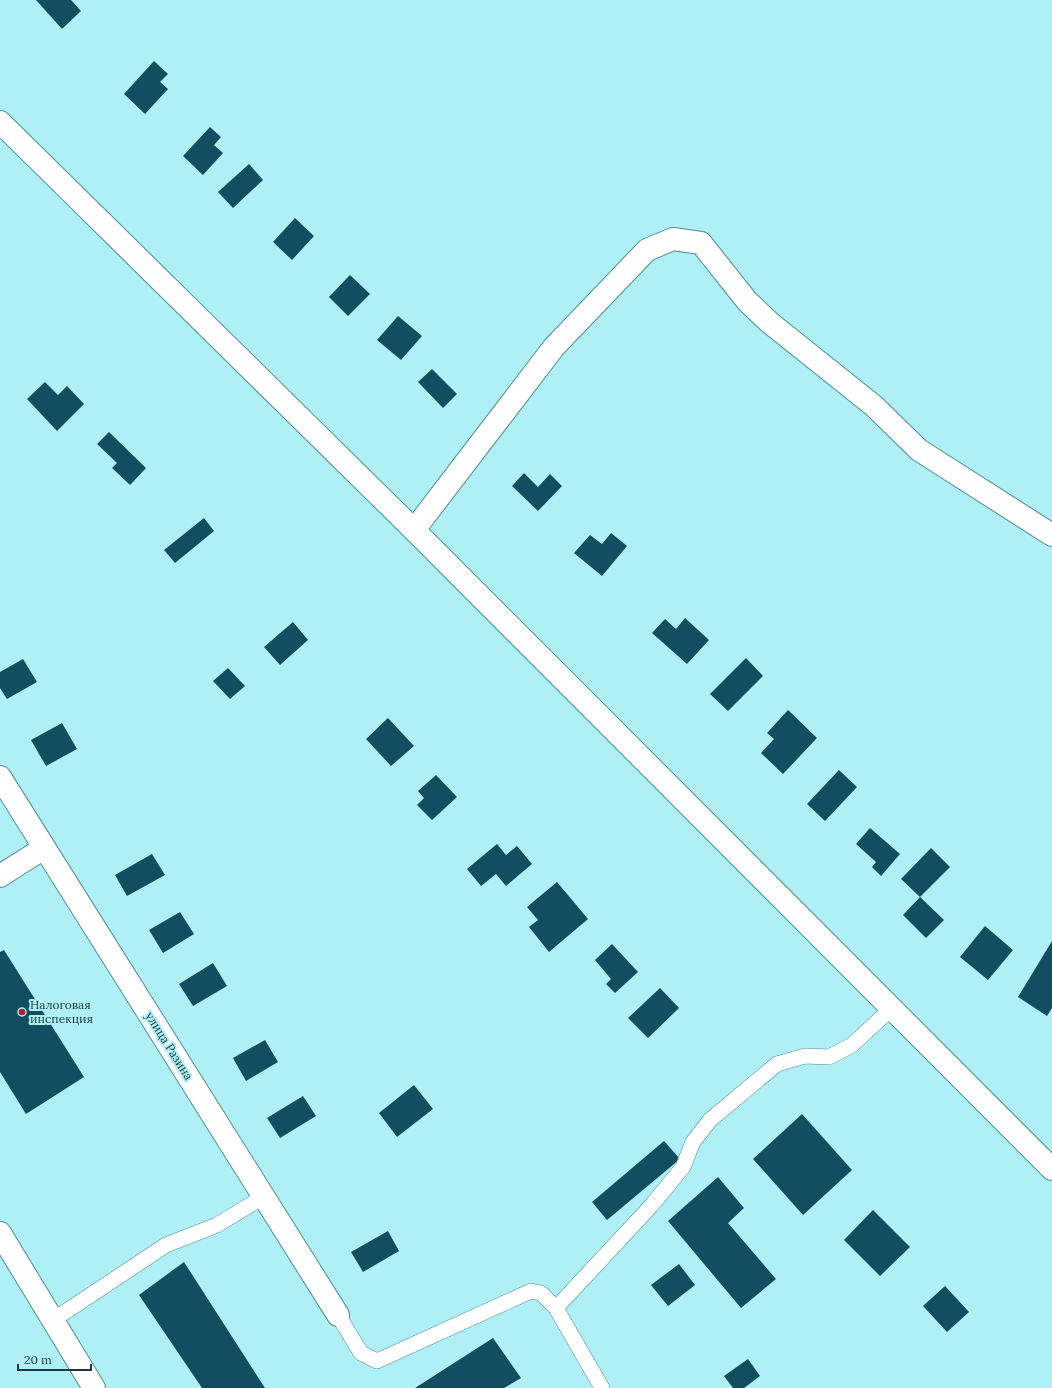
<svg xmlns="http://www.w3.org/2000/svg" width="1052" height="1388" viewBox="0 0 1052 1388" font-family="Lora,serif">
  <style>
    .building { fill: #104e60 }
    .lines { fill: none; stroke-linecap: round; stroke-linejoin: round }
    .lane-casing { stroke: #4d8e93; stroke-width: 16 }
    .street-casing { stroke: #4d8e93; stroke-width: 24 }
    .lane { stroke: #fff; stroke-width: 15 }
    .street { stroke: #fff; stroke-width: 22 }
    .poi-dot { fill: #af1c2a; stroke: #aef0f6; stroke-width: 1.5 }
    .labels { text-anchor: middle; stroke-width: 4; stroke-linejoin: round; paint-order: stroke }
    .poi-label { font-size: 12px; fill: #1e393b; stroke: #aef0f6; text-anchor: start }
    .street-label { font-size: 12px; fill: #1e393b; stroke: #aef0f6 }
  </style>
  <rect width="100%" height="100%" fill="#aef0f6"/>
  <g class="building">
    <polygon points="36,0 71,0 81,11 62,29"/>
    <polygon points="154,61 168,74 160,82 168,89 145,114 124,94"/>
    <polygon points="210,127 221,137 214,145 223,153 203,175 183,156"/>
    <polygon points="249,164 263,180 233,208 218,192"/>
    <polygon points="295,218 314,236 292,260 273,242"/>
    <polygon points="350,275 370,294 348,316 329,297"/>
    <polygon points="398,316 422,336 401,360 377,340"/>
    <polygon points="432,369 457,394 443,408 418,382"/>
    <polygon points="45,382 58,395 67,386 84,404 57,431 27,399"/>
    <polygon points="109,432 146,468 130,485 112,468 117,463 97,444"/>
    <polygon points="524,473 538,487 550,474 562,486 538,511 512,486"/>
    <polygon points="204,518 214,531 175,563 164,550"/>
    <polygon points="611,533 627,546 602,576 574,553 590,535 602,544"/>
    <polygon points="685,618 709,640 687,664 652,633 665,619 676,629"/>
    <polygon points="293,622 308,640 280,665 264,647"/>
    <polygon points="746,658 763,676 728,711 710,694"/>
    <polygon points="23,659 37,682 7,699 0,688 0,672"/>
    <polygon points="228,668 245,686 230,699 213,681"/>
    <polygon points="788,710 817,738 783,774 761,753 774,739 767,733"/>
    <polygon points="388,718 414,746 391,766 366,739"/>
    <polygon points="62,723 77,749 46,766 31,740"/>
    <polygon points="839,770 857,787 825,821 807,804"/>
    <polygon points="436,775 457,797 432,820 417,805 424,798 418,791"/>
    <polygon points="870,828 900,854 881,876 872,867 876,862 856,844"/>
    <polygon points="497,844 506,855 517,846 532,864 506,886 496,874 481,886 467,869"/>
    <polygon points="931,848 950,867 920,897 901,879"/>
    <polygon points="152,854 165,875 127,896 115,875"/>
    <polygon points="557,882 588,919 549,952 529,927 538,920 527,907"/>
    <polygon points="920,897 944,920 926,938 903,915"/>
    <polygon points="180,912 194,934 163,953 149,930"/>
    <polygon points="985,926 1013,950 988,980 960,957"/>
    <polygon points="1052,941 1052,1008 1047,1016 1018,997"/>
    <polygon points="612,944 638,972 615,993 606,984 611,979 595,960"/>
    <polygon points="4,950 84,1077 26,1114 0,1072 0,952"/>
    <polygon points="213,963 227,986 193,1006 179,984"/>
    <polygon points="660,988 679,1008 648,1038 628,1018"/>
    <polygon points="265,1040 278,1062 246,1081 233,1058"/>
    <polygon points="414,1085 433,1109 397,1137 379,1113"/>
    <polygon points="303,1096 316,1116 280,1138 267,1118"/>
    <polygon points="802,1114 852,1170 803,1215 753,1159"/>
    <polygon points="664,1141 680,1159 607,1220 592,1202"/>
    <polygon points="718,1177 744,1208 728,1223 776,1279 741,1308 668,1221"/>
    <polygon points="873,1210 910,1247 880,1276 844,1240"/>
    <polygon points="388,1231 399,1251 363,1272 351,1252"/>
    <polygon points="184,1262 265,1388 202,1388 139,1295"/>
    <polygon points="679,1264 695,1285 668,1306 651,1285"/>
    <polygon points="945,1286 969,1312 947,1332 923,1306"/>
    <polygon points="493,1338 521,1378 504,1388 415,1388"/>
    <polygon points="748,1359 760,1376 744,1388 733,1388 724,1376"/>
  </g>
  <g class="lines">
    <g class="lane-casing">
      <g id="lane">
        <polyline points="556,1308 651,1206 683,1167 693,1142 710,1120 777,1064 805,1056 829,1057 852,1045 892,1008"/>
        <polyline points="338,1315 361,1353 377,1361 531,1291 541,1293 556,1308 602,1388"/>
        <polyline points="53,1320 166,1245 217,1225 263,1197"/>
      </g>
    </g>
    <g class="street-casing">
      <g id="street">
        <polyline points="0,122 414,530 1052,1169"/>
        <polyline points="414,530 554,347 647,250 673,239 701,243 747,301 769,322 874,406 919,450 1052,535"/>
        <polyline points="0,777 338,1315"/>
        <polyline points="0,876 44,848"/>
        <polyline points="0,1233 94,1388"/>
      </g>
    </g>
    <use href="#lane" class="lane"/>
    <use href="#street" class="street"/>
  </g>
  <circle class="poi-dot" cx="22" cy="1012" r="4"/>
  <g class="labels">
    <g class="poi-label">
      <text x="30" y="1009">Налоговая<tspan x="30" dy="14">инспекция</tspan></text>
    </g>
    <g class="street-label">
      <text transform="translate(169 1046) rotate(58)" y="4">улица Разина</text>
    </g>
  </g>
  <path d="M18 1364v6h73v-6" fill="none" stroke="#1e393b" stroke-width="2"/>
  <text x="24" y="1364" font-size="12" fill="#1e393b" stroke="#aef0f6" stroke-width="3" paint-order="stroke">20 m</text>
</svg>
